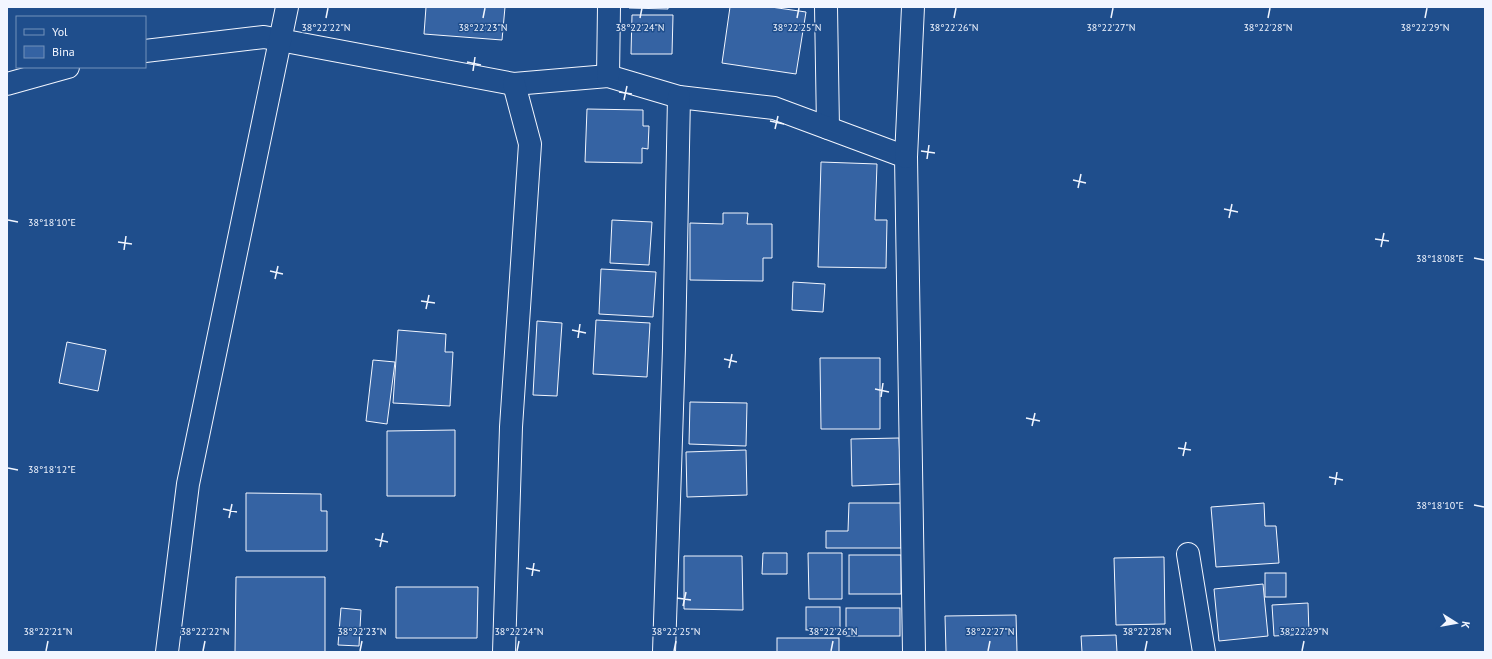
<svg xmlns="http://www.w3.org/2000/svg" width="1492" height="659" viewBox="0 0 1492 659" font-family="'PT Sans',sans-serif">
  <style>
    .building { fill: #3563a3; stroke: #f2f6ff }
    .lines { fill: none; stroke-linecap: round; stroke-linejoin: round }
    .minor-casing { stroke: #f2f6ff; stroke-width: 24 }
    .minor { stroke: #1f4e8c; stroke-width: 22 }
    .ticks { fill: none; stroke: #f2f6ff; stroke-width: 1.5 }
    .ticks-label { font-size: 10px; text-anchor: middle; fill: #f2f6ff; stroke: #1f4e8c; stroke-width: 3; stroke-linejoin: round; paint-order: stroke }
  </style>
  <rect width="100%" height="100%" fill="#1f4e8c"/>
  <g class="building">
    <polygon points="426,7 505,7 502,40 424,34"/>
    <polygon points="629,7 668,7 668,9 629,8"/>
    <polygon points="730,7 771,7 806,12 796,74 722,63"/>
    <polygon points="632,15 673,15 672,54 631,54"/>
    <polygon points="587,109 643,110 643,126 649,126 648,149 642,148 642,163 585,162"/>
    <polygon points="821,162 877,164 875,220 887,220 886,268 818,267"/>
    <polygon points="723,213 748,213 747,224 772,224 772,258 763,258 763,281 690,280 690,223 723,224"/>
    <polygon points="612,220 652,222 649,265 610,263"/>
    <polygon points="601,269 656,272 653,317 599,314"/>
    <polygon points="793,282 825,284 823,312 792,310"/>
    <polygon points="596,320 650,323 647,377 593,374"/>
    <polygon points="537,321 562,323 557,396 533,395"/>
    <polygon points="398,330 446,334 445,352 453,352 450,406 393,403"/>
    <polygon points="67,342 106,350 98,391 59,383"/>
    <polygon points="820,358 880,358 880,429 821,429"/>
    <polygon points="373,360 395,362 387,424 366,421"/>
    <polygon points="690,402 747,403 746,446 689,444"/>
    <polygon points="455,430 455,496 387,496 387,431"/>
    <polygon points="899,438 901,484 852,486 851,439"/>
    <polygon points="746,450 747,495 687,497 686,452"/>
    <polygon points="246,493 321,494 321,511 327,511 327,551 246,551"/>
    <polygon points="849,503 901,503 901,548 826,548 826,531 848,531"/>
    <polygon points="1264,503 1265,526 1276,526 1279,563 1216,567 1211,507"/>
    <polygon points="763,553 787,553 787,574 762,574"/>
    <polygon points="808,553 842,553 842,599 809,599"/>
    <rect x="849" y="555" width="52" height="39"/>
    <polygon points="684,556 742,556 743,610 684,609"/>
    <polygon points="1164,557 1165,624 1116,625 1114,558"/>
    <rect x="1265" y="573" width="21" height="24"/>
    <polygon points="236,577 325,577 325,652 235,652"/>
    <polygon points="1263,584 1268,636 1219,641 1214,589"/>
    <polygon points="396,587 478,587 477,638 396,638"/>
    <polygon points="1308,603 1309,634 1274,636 1272,605"/>
    <rect x="806" y="607" width="34" height="23"/>
    <polygon points="341,608 361,610 359,646 338,645"/>
    <rect x="846" y="608" width="54" height="28"/>
    <polygon points="1016,615 1017,652 946,652 945,616"/>
    <polygon points="1116,635 1117,652 1082,652 1081,636"/>
    <rect x="777" y="638" width="62" height="14"/>
  </g>
  <g class="lines">
    <g class="minor-casing">
      <g id="minor">
        <polyline points="826,7 828,128"/>
        <polyline points="145,51 264,37 514,84 608,76 679,97 774,108 906,157 914,652"/>
        <polyline points="608,76 609,7"/>
        <polyline points="7,84 68,67"/>
        <polyline points="906,157 913,7"/>
        <polyline points="1188,554 1204,652"/>
        <polyline points="167,652 188,484 287,7"/>
        <polyline points="504,652 511,427 530,144 514,84"/>
        <polyline points="664,652 674,348 679,97"/>
      </g>
    </g>
    <use href="#minor" class="minor"/>
  </g>
  <path class="ticks" d="M326 18 328 8M483 18 485 8M640 18 642 8M797 18 799 8M954 18 956 8M1111 18 1113 8M1268 18 1270 8M1425 18 1427 8M467 62 481 65M473 71 475 57M619 92 632 94M624 100 627 86M770 121 784 124M775 129 778 116M921 151 935 153M927 159 929 145M1073 180 1086 183M1078 188 1081 174M1224 209 1238 212M1229 218 1232 204M8 220 18 222M1375 239 1389 241M118 242 132 244M1381 247 1384 233M124 250 126 236M1474 258 1484 260M270 271 283 274M275 279 278 266M421 301 435 303M426 309 429 295M572 330 586 333M578 338 580 324M724 359 737 362M729 368 732 354M875 389 889 392M881 397 883 383M1026 418 1040 421M1032 426 1035 413M1178 448 1191 450M1183 456 1186 442M8 468 18 470M1329 477 1343 480M1335 485 1337 472M1474 505 1484 507M223 509 237 512M229 518 232 504M375 539 388 542M380 547 383 533M526 568 540 571M532 576 534 563M677 598 691 600M683 606 686 592M46 651 48 641M203 651 205 641M360 651 362 641M517 651 519 641M674 651 676 641M831 651 833 641M988 651 990 641M1145 651 1147 641M1302 651 1304 641"/>
  <g class="ticks-label">
    <text x="326" y="31">38°22'22"N</text>
    <text x="483" y="31">38°22'23"N</text>
    <text x="640" y="31">38°22'24"N</text>
    <text x="797" y="31">38°22'25"N</text>
    <text x="954" y="31">38°22'26"N</text>
    <text x="1111" y="31">38°22'27"N</text>
    <text x="1425" y="31">38°22'29"N</text>
    <text x="1268" y="31">38°22'28"N</text>
    <text x="52" y="226">38°18'10"E</text>
    <text x="1440" y="262">38°18'08"E</text>
    <text x="52" y="473">38°18'12"E</text>
    <text x="1440" y="509">38°18'10"E</text>
    <text x="48" y="635">38°22'21"N</text>
    <text x="205" y="635">38°22'22"N</text>
    <text x="362" y="635">38°22'23"N</text>
    <text x="519" y="635">38°22'24"N</text>
    <text x="676" y="635">38°22'25"N</text>
    <text x="833" y="635">38°22'26"N</text>
    <text x="990" y="635">38°22'27"N</text>
    <text x="1147" y="635">38°22'28"N</text>
    <text x="1304" y="635">38°22'29"N</text>
  </g>
  <rect width="1492" height="659" fill="none" stroke="#f2f6ff" stroke-width="16"/>
  <rect x="16" y="16" width="130" height="52" fill="#1f4e8c" stroke="#7391ba"/>
  <rect x="24" y="29" width="20" height="6" fill="#1f4e8c" stroke="#7391ba"/>
  <text x="52" y="36" font-size="12" fill="#f2f6ff">Yol</text>
  <rect x="24" y="46" width="20" height="12" fill="#3563a3" stroke="#7391ba"/>
  <text x="52" y="56" font-size="12" fill="#f2f6ff">Bina</text>
  <g transform="translate(1456 623) rotate(101)" stroke="#1f4e8c" stroke-width="3" paint-order="stroke">
  <path d="M0-3L7 15L0 10L-7 15Z" fill="#f2f6ff"/>
  <text y="-6" font-size="11" font-weight="bold" text-anchor="middle" fill="#f2f6ff">K</text>
  </g>
</svg>
